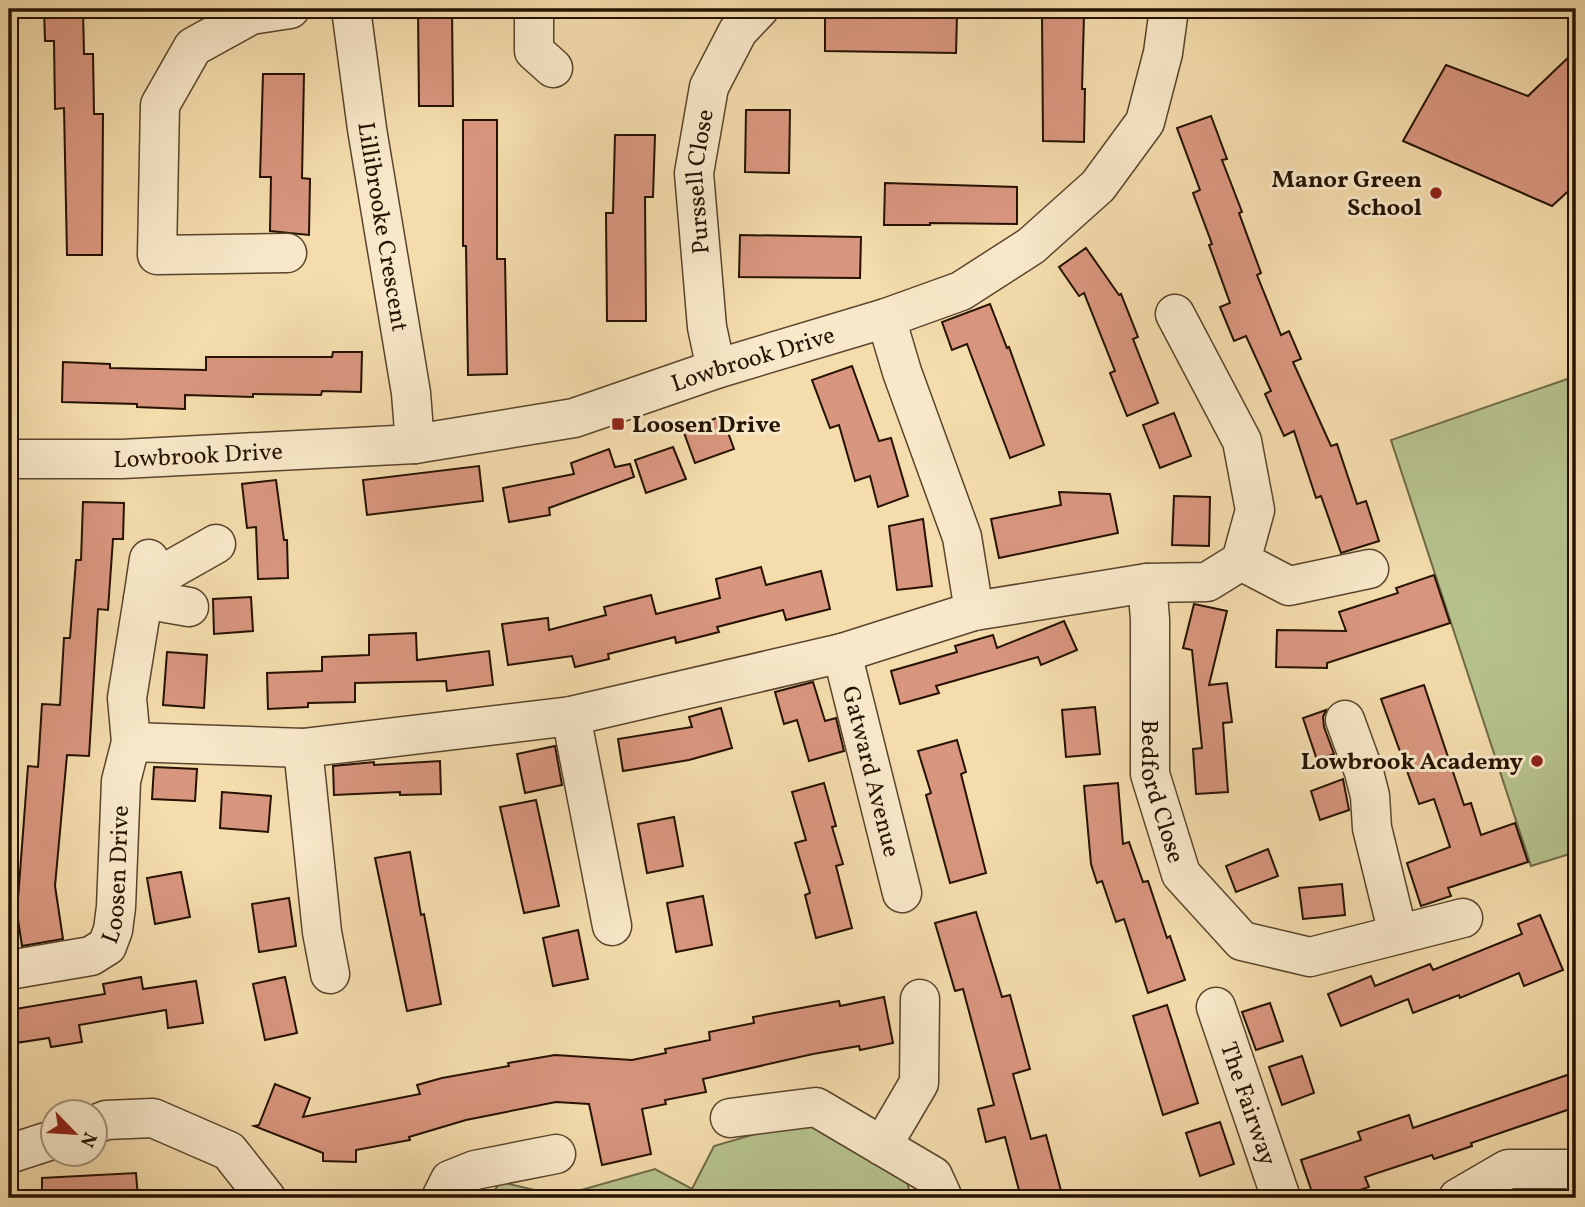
<svg xmlns="http://www.w3.org/2000/svg" width="1585" height="1207" viewBox="0 0 1585 1207" font-family="Vollkorn,serif">
  <style>
    .green { fill: #b6c28d; stroke: #6e6a47; stroke-width: 2 }
    .building { fill: #d9967f; stroke: #251201; stroke-width: 2 }
    .lines { fill: none; stroke-linecap: round; stroke-linejoin: round }
    .minor-casing { stroke: #59442c; stroke-width: 41 }
    .minor { stroke: #f8e8c9; stroke-width: 38 }
    .poi-dot { fill: #8f2418; stroke: #f8e8c9; stroke-width: 2.5 }
    .labels { text-anchor: middle; stroke-width: 6; stroke-linejoin: round; paint-order: stroke }
    .poi-label { font-size: 24px; font-weight: bold; fill: #251201; stroke: #f8e8c9; text-anchor: end }
    .street-label { font-size: 24px; fill: #251201; stroke: #f8e8c9 }
  </style>
  <rect width="100%" height="100%" fill="#f4dcac"/>
  <filter id="stains"><feTurbulence type="fractalNoise" baseFrequency=".00286" numOctaves="4"/><feColorMatrix values="0 0 0 0 .2 0 0 0 0 .09 0 0 0 0 .02 0 0 0 .5 -.17"/></filter>
  <radialGradient id="worn" r=".72"><stop offset=".6" stop-color="#630" stop-opacity="0"/><stop offset="1" stop-color="#630" stop-opacity=".3"/></radialGradient>
  <g class="green">
    <polygon points="1576,376 1576,852 1531,866 1391,440"/>
    <polygon points="807,1119 905,1173 911,1198 488,1198 501,1182 560,1196 655,1169 692,1189 714,1146"/>
  </g>
  <g class="building">
    <polygon points="44,9 83,9 84,54 93,54 94,114 103,114 102,255 67,255 64,108 55,109 54,41 45,41"/>
    <polygon points="418,9 452,9 453,106 419,106"/>
    <polygon points="913,14 957,15 956,53 825,51 825,15 912,17"/>
    <polygon points="1042,15 1084,15 1082,89 1085,89 1084,142 1043,141"/>
    <polygon points="1576,50 1576,184 1552,206 1403,141 1446,65 1528,96"/>
    <polygon points="263,74 304,74 302,178 310,179 309,235 270,231 271,177 260,177"/>
    <polygon points="746,110 790,110 789,173 745,172"/>
    <polygon points="1211,116 1227,159 1222,160 1242,212 1239,213 1261,273 1257,275 1281,335 1289,331 1301,359 1293,362 1331,446 1337,444 1357,504 1366,501 1379,541 1341,553 1321,496 1316,498 1294,431 1284,436 1265,394 1271,391 1246,336 1234,341 1220,307 1230,303 1209,245 1212,244 1193,193 1200,190 1177,128"/>
    <polygon points="463,120 497,120 497,259 505,259 507,374 468,375 466,246 463,246"/>
    <polygon points="615,135 655,135 653,197 645,197 646,321 607,321 606,213 613,213"/>
    <polygon points="885,183 1017,187 1017,224 930,223 930,225 884,225"/>
    <polygon points="740,235 861,237 860,278 739,277"/>
    <polygon points="1086,248 1119,295 1121,294 1138,337 1133,339 1158,403 1127,416 1110,373 1115,371 1084,293 1079,296 1059,267"/>
    <polygon points="990,304 1007,348 1009,347 1044,445 1010,458 967,344 952,350 942,322"/>
    <polygon points="333,352 362,352 361,392 322,391 321,395 253,394 253,397 185,395 185,409 137,407 137,404 62,402 63,362 110,364 110,368 206,370 206,357 332,357"/>
    <polygon points="852,366 879,441 891,438 908,496 878,507 870,476 855,481 839,425 830,428 812,380"/>
    <polygon points="1174,413 1191,456 1160,468 1143,425"/>
    <polygon points="722,416 734,449 695,463 683,430"/>
    <polygon points="673,447 686,479 646,493 635,460"/>
    <polygon points="609,449 615,467 630,464 634,477 549,508 550,515 509,522 503,488 574,474 571,463"/>
    <polygon points="479,466 483,501 367,515 363,480"/>
    <polygon points="276,480 284,540 287,540 288,578 258,579 256,527 247,528 242,484"/>
    <polygon points="1059,492 1110,494 1118,533 999,558 991,519 1061,505"/>
    <polygon points="1174,496 1210,497 1209,546 1172,545"/>
    <polygon points="83,502 124,503 123,539 113,539 108,610 98,609 89,756 67,755 55,886 63,939 22,946 15,900 18,899 28,766 38,767 42,704 60,705 64,638 70,638 76,560 81,560"/>
    <polygon points="923,519 932,586 897,590 889,526"/>
    <polygon points="761,567 766,585 821,571 830,609 786,620 783,610 717,627 719,632 676,643 675,637 608,654 609,659 575,667 572,656 508,665 502,624 548,618 549,630 606,615 604,607 651,595 656,614 720,598 716,579"/>
    <polygon points="1434,575 1450,623 1327,663 1327,668 1276,667 1277,630 1346,631 1339,612 1398,593 1396,588"/>
    <polygon points="251,597 253,631 214,634 213,599"/>
    <polygon points="1194,604 1227,611 1209,685 1227,683 1232,722 1223,723 1228,792 1196,794 1193,749 1202,748 1192,650 1183,648"/>
    <polygon points="1064,621 1077,650 1041,665 1038,657 936,686 939,693 900,704 891,671 957,652 955,646 993,635 997,648"/>
    <polygon points="416,633 417,660 489,651 493,685 447,691 446,681 355,683 355,702 308,703 308,707 268,709 267,673 322,671 322,657 369,655 369,635"/>
    <polygon points="167,652 207,655 204,708 163,705"/>
    <polygon points="813,682 825,721 836,718 844,751 809,761 797,720 784,724 775,692"/>
    <polygon points="1424,685 1464,805 1471,803 1481,835 1515,823 1528,862 1448,888 1451,896 1421,906 1407,863 1450,847 1434,799 1419,804 1381,699"/>
    <polygon points="1095,707 1100,754 1066,757 1062,710"/>
    <polygon points="721,708 732,748 689,760 623,771 618,739 692,727 689,717"/>
    <polygon points="1326,710 1323,717 1324,727 1334,754 1317,760 1303,718"/>
    <polygon points="957,740 966,772 961,774 986,873 950,883 926,795 931,793 918,751"/>
    <polygon points="555,746 562,785 525,793 517,754"/>
    <polygon points="440,761 441,794 400,795 400,792 334,795 333,766 374,762 374,765"/>
    <polygon points="154,767 197,769 195,801 152,799"/>
    <polygon points="1343,779 1349,810 1320,820 1311,791"/>
    <polygon points="824,783 836,826 832,827 843,864 836,866 852,928 816,938 805,895 810,893 795,843 806,840 792,792"/>
    <polygon points="1118,783 1123,844 1129,842 1143,882 1148,881 1167,938 1170,936 1185,980 1148,993 1124,919 1116,922 1102,881 1097,883 1091,864 1084,786"/>
    <polygon points="222,792 271,796 268,832 220,828"/>
    <polygon points="536,800 559,906 524,913 500,807"/>
    <polygon points="674,817 683,866 647,873 638,824"/>
    <polygon points="1268,849 1278,876 1236,892 1226,866"/>
    <polygon points="410,852 421,915 424,914 441,1004 407,1011 375,858"/>
    <polygon points="181,872 190,917 155,924 147,878"/>
    <polygon points="1342,884 1345,915 1303,919 1299,888"/>
    <polygon points="703,896 712,945 676,952 667,903"/>
    <polygon points="289,898 296,946 259,952 252,904"/>
    <polygon points="976,912 1002,997 1010,995 1030,1069 1013,1074 1031,1139 1046,1135 1063,1198 1021,1198 1005,1137 986,1142 978,1109 994,1105 963,989 955,991 935,923"/>
    <polygon points="1540,915 1563,970 1524,986 1519,973 1460,998 1459,995 1413,1013 1408,999 1341,1026 1328,994 1371,976 1375,986 1430,964 1433,970 1522,934 1518,924"/>
    <polygon points="578,930 588,979 553,986 543,938"/>
    <polygon points="141,977 143,989 196,981 203,1023 168,1028 166,1010 79,1025 82,1042 51,1047 49,1038 9,1044 9,1010 105,994 103,984"/>
    <polygon points="285,977 297,1033 265,1040 253,984"/>
    <polygon points="884,997 893,1043 860,1050 859,1046 813,1054 703,1079 706,1092 665,1100 666,1104 642,1109 651,1154 602,1165 589,1104 556,1102 466,1120 409,1137 410,1140 356,1150 356,1162 323,1161 323,1153 254,1126 259,1125 275,1084 310,1098 303,1117 420,1094 417,1085 442,1078 509,1066 508,1063 555,1055 632,1060 666,1053 665,1049 710,1040 709,1032 754,1023 753,1017 839,1001 840,1006"/>
    <polygon points="1270,1003 1283,1041 1256,1050 1242,1012"/>
    <polygon points="1167,1005 1198,1103 1163,1115 1133,1016"/>
    <polygon points="1302,1056 1314,1093 1282,1105 1269,1067"/>
    <polygon points="1576,1072 1576,1107 1471,1143 1472,1146 1434,1159 1432,1155 1365,1177 1369,1187 1336,1198 1314,1198 1301,1160 1361,1140 1358,1132 1409,1115 1413,1128"/>
    <polygon points="1220,1122 1234,1164 1200,1176 1186,1133"/>
    <polygon points="136,1173 138,1198 42,1198 42,1178"/>
  </g>
  <g class="lines">
    <g class="minor-casing">
      <g id="minor">
        <path id="s1" d="M351 9 367 129 411 393 415 444"/>
        <polyline points="534,9 534,51 553,68"/>
        <polyline points="287,253 157,255 160,105 193,47 251,15 290,9"/>
        <polyline points="886,318 902,372 962,537 974,611"/>
        <path id="s2" d="M716 369 707 327 694 173 709 87 738 31 759 9"/>
        <path id="s3" d="M9 459H122L415 444 574 418 716 369 886 318 961 291 1031 246 1098 186 1145 122 1163 53 1169 9"/>
        <polyline points="149,559 143,599 189,607"/>
        <polyline points="1241,561 1289,586 1369,569"/>
        <polyline points="147,576 163,574 216,544"/>
        <path id="s4" d="M1147 583 1150 619V774L1181 874 1242 941 1310 957 1463 918"/>
        <path id="s5" d="M842 653 902 893"/>
        <polyline points="571,716 612,926"/>
        <polyline points="1345,720 1364,772 1370,796 1372,828 1398,934"/>
        <polyline points="131,742 303,748 571,716 842,653 974,611 1147,583 1207,582 1241,561 1255,510 1242,441 1175,314"/>
        <polyline points="303,748 322,932 330,974"/>
        <path id="s6" d="M9 970 91 956 107 946 113 930 116 907 121 781 131 742 127 698 143 599"/>
        <path id="s7" d="M1216 1007 1281 1198"/>
        <polyline points="730,1118 816,1107 933,1176 943,1198"/>
        <polyline points="94,1125 106,1120 153,1118 229,1151 266,1198"/>
        <polyline points="882,1146 919,1083 920,999"/>
        <polyline points="9,1154 52,1140"/>
        <polyline points="441,1198 450,1180 475,1170 556,1154"/>
        <polyline points="1458,1198 1508,1169 1572,1169 1576,1172"/>
      </g>
    </g>
    <use href="#minor" class="minor"/>
  </g>
  <g class="poi-dot">
    <circle cx="1436" cy="193" r="7"/>
    <rect x="611" y="417" width="14" height="14" rx="3.5"/>
    <circle cx="1537" cy="761" r="7"/>
  </g>
  <g class="labels">
    <g class="poi-label">
      <text x="1422" y="187">Manor Green<tspan x="1422" dy="28">School</tspan></text>
      <text x="632" y="432" text-anchor="start">Loosen Drive</text>
      <text x="1523" y="769">Lowbrook Academy</text>
    </g>
    <g class="street-label">
      <text dy="8" stroke="none"><textPath href="#s2" startOffset="189">Purssell Close</textPath></text>
      <text dy="8" stroke="none"><textPath href="#s1" startOffset="220">Lillibrooke Crescent</textPath></text>
      <text dy="8" stroke="none"><textPath href="#s3" startOffset="756">Lowbrook Drive</textPath></text>
      <text dy="8" stroke="none"><textPath href="#s3" startOffset="189">Lowbrook Drive</textPath></text>
      <text dy="8" stroke="none"><textPath href="#s5" startOffset="122">Gatward Avenue</textPath></text>
      <text dy="8" stroke="none"><textPath href="#s4" startOffset="210">Bedford Close</textPath></text>
      <text dy="8" stroke="none"><textPath href="#s6" startOffset="175">Loosen Drive</textPath></text>
      <text dy="8" stroke="none"><textPath href="#s7" startOffset="102">The Fairway</textPath></text>
    </g>
  </g>
  <rect width="1585" height="1207" fill="none" stroke="#f4dcac" stroke-width="35"/>
  <rect x="10" y="10" width="1564" height="1186" fill="none" stroke="#251201" stroke-width="3.5"/>
  <rect x="18" y="18" width="1550" height="1172" fill="none" stroke="#251201" stroke-width="2"/>
  <g transform="translate(74 1133) rotate(115)"><circle r="33" fill="#f8e8c9" stroke="#a49279" stroke-width="2"/>
  <path d="M0-5L12 26L0 18L-12 26Z" fill="#8f2418"/>
  <text y="-10" font-size="19" font-weight="bold" text-anchor="middle" fill="#251201">N</text>
  </g>
  <rect width="100%" height="100%" filter="url(#stains)"/>
  <rect width="100%" height="100%" fill="url(#worn)"/>
</svg>
